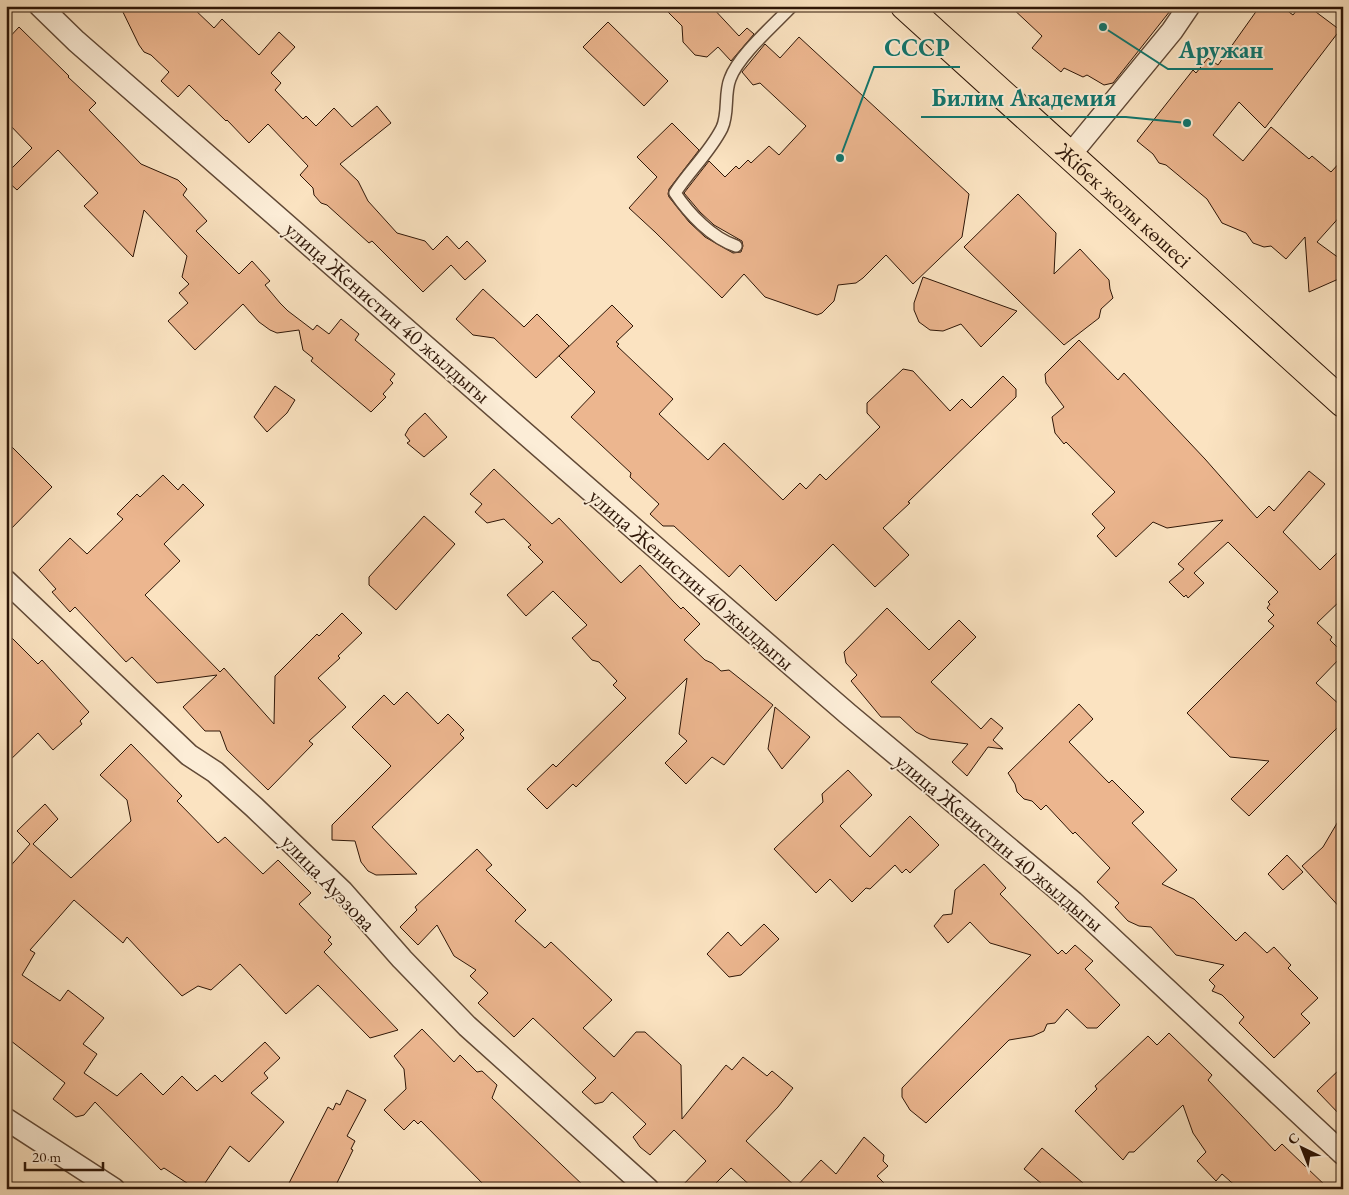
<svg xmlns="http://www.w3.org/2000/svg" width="1349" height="1195" viewBox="0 0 1349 1195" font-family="'EB Garamond',serif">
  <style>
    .building { fill: #ecb68f; stroke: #2e1607 }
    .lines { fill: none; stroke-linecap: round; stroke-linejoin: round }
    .service-casing { stroke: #614936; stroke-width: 14 }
    .minor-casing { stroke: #614936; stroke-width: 24 }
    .trunk-casing { stroke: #2e1607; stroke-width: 30 }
    .service { stroke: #fcedd7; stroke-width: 11 }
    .minor { stroke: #fcedd7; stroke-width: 21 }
    .trunk { stroke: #fbe3c1; stroke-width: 28 }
    .labels { text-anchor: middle; stroke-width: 4; stroke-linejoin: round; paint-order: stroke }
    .street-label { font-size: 22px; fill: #2e1607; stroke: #fcedd7 }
    .leader { fill: none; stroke: #0f766e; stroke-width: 2 }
    .callout-dot { fill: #0f766e; stroke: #fcedd7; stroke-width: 2 }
    .callout-label { font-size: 24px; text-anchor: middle; font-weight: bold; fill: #0f766e; stroke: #fcedd7; stroke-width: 4; stroke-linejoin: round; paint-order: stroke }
  </style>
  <rect width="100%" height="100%" fill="#fbe3c1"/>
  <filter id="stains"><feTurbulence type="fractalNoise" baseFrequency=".004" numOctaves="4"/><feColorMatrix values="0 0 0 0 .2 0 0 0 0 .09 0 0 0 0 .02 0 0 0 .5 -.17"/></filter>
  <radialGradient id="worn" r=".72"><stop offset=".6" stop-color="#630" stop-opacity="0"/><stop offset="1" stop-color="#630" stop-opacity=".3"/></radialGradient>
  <g class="building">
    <polygon points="120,6 191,6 214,28 222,19 259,55 279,32 295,47 271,73 281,83 275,90 303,119 306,116 316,126 334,108 352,127 377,106 391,123 340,164 358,181 368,201 397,233 425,241 433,250 447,236 459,249 467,241 486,261 465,280 451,265 423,292 372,241 369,243 327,205 321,203 314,195 313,188 300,175 308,166 268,124 249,143 227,120 226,121 189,85 178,97 161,81 169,72 151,55 144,52 139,45"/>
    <polygon points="662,6 711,6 739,36 747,28 754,34 731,61 718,47 707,57 695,55 683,42 682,26"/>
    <polygon points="1010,6 1174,6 1113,83 1104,85 1087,75 1083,77 1064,68 1061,72 1032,48 1042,36"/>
    <polygon points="1260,6 1281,6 1293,15 1300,6 1308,6 1340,30 1265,128 1239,102 1213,135 1243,161 1271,127 1309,159 1312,156 1331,172 1343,159 1343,213 1317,242 1343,261 1343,277 1309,292 1305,237 1286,259 1271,246 1264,247 1253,243 1246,233 1222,223 1207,199 1166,165 1159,163 1153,154 1137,141 1193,70 1196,73 1208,58 1218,65"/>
    <polygon points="608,22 668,81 644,106 583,47"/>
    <polygon points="19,27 69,76 68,77 96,103 89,110 141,164 178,180 187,189 183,195 207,221 196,231 239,274 252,261 270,281 265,285 280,303 288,311 313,330 317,325 329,334 341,319 359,334 355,340 395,374 390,380 393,383 383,394 386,397 371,412 311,361 313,358 303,350 299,330 277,333 270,330 259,322 243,304 195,350 168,321 188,303 179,293 189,284 182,277 187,256 144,210 133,257 84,206 98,193 58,150 17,190 6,180 6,174 32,148 6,121 6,41"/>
    <polygon points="799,37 969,194 962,237 913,284 886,255 863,278 856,283 838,285 834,301 822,313 817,315 765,297 744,274 722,298 655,232 629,208 657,177 637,157 672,123 699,150 669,189 668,194 669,197 689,222 705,237 733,253 741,252 743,246 742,241 714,225 700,212 684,193 709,161 725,177 736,166 739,169 748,160 751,163 769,146 779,155 806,126 760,83 753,85 742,72 765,44 780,58"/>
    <polygon points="1018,194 1056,233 1054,274 1080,249 1109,280 1110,289 1113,298 1101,309 1099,318 1064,345 964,247"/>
    <polygon points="923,277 1017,311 981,347 961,324 943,331 930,330 919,322 914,310 914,303"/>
    <polygon points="483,289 524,327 537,314 569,346 536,378 494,338 473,335 456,319"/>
    <polygon points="612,305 633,326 616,342 619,344 617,346 673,399 659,414 708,460 724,443 783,500 800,483 806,489 820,474 826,480 880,427 867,413 867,403 903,369 913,371 950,411 962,399 971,408 1003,376 1016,389 1016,397 908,502 910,503 883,528 909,555 875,587 833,544 776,601 740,565 729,577 674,526 663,526 650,514 659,504 630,477 631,473 571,417 595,392 559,356"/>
    <polygon points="1079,340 1118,380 1124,373 1205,459 1257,518 1269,506 1274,511 1309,471 1325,484 1283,532 1320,570 1343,547 1343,598 1317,623 1332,637 1330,640 1343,653 1343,655 1316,683 1343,708 1343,722 1249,816 1231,799 1269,761 1230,757 1187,713 1274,626 1268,621 1274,615 1267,608 1270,604 1268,602 1278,592 1228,542 1194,573 1204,583 1188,598 1186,595 1184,597 1169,582 1184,569 1178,564 1223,520 1167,528 1153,522 1116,557 1097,536 1105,528 1092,514 1115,492 1066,442 1064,444 1055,433 1052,417 1064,407 1046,383 1045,374"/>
    <polygon points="275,386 295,400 287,413 267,432 254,417"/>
    <polygon points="425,413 447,437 424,457 407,443 410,441 405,435 409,428"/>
    <polygon points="6,441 52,487 6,534"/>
    <polygon points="494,469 552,524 559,518 621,583 640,565 673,601 681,609 683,607 700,624 684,640 705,660 712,663 721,671 729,670 773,705 724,765 712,757 686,784 665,763 687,741 679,734 687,678 576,787 573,784 547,809 527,789 553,764 556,767 626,698 613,685 617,681 599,662 592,660 572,638 587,625 553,591 526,616 507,595 543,562 528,547 531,545 504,519 487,523 475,512 482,504 470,494"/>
    <polygon points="163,475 178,490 183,484 204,505 164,544 180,561 145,595 220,672 224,668 274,724 275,676 317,634 319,636 342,613 362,633 338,656 340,658 318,678 346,707 309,741 313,744 268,790 227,750 220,731 205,731 183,707 217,675 157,683 132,657 126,662 75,607 70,612 52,592 56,589 39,570 70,538 87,554 123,519 117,514 137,494 140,497"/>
    <polygon points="424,516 455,544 396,610 369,585 369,577"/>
    <polygon points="887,608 929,650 959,620 976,637 931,682 981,729 991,718 1003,728 993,740 1003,749 988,747 967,776 952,762 968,744 930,739 916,732 900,717 881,717 851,681 857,675 846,663 844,652"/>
    <polygon points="6,632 38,664 42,660 89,712 80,721 82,724 53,750 38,733 6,764"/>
    <polygon points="407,692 438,724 448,714 464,730 460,734 464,738 372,827 417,874 376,875 368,871 361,862 355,841 332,840 332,825 391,766 352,727 384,695 394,705"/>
    <polygon points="1079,704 1093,719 1069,742 1109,783 1112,780 1144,812 1132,823 1177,870 1162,884 1194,899 1236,941 1245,932 1267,953 1274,947 1291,965 1288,968 1318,998 1301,1014 1310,1023 1274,1058 1239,1023 1244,1017 1222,995 1212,991 1215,986 1209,980 1224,965 1176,955 1151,927 1139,926 1128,921 1115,907 1119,903 1097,882 1110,868 1075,832 1073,834 1046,805 1041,810 1032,801 1024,799 1017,792 1015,784 1008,773"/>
    <polygon points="775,707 810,737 782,769 768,749"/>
    <polygon points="131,744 182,796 177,801 218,843 225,837 263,874 278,860 311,893 299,904 331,937 328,940 332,944 324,952 398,1030 370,1038 318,985 286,1014 240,964 211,990 198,986 182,996 127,937 123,943 74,900 30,950 35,953 22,975 60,1001 68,990 104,1018 83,1044 97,1054 84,1073 117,1096 141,1073 163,1095 182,1076 197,1091 215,1075 222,1082 265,1042 280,1058 264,1073 268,1078 251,1093 284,1122 249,1162 230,1146 201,1189 196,1189 164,1168 161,1170 95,1102 84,1115 76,1117 53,1099 65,1083 6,1037 6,871 30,844 17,831 45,804 58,819 33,844 71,878 131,821 127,800 100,775"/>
    <polygon points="848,770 872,795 840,826 870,857 910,816 939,845 910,873 906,869 902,873 895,865 870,889 866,888 852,902 830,879 816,893 774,849 823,802 822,794"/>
    <polygon points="1343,813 1343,911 1302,866 1323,847"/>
    <polygon points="477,849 492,865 486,870 526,910 515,921 545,948 551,942 612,1000 583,1028 614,1057 636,1032 645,1032 681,1065 682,1119 726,1065 732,1070 743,1057 767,1076 772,1071 793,1088 778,1107 746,1141 796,1187 821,1160 836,1174 864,1137 884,1155 883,1161 888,1166 877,1176 890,1189 754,1189 731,1168 710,1189 679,1189 706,1161 674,1130 650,1155 640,1147 633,1137 646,1124 612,1092 603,1102 595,1104 582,1092 596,1078 533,1018 514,1037 478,1003 488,993 470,976 476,970 454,956 437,925 418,945 400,927 417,910 415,907"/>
    <polygon points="1287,855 1303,872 1283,890 1268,874"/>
    <polygon points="984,864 1006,888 1000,894 1058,954 1062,950 1066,954 1075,945 1093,961 1085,969 1120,1005 1097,1028 1087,1028 1067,1009 1055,1023 1047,1024 1044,1031 1033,1036 1009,1040 926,1123 910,1110 902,1097 902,1088 1031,955 990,943 970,922 948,943 934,926 943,915 952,914 955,890"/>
    <polygon points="764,924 779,939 741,975 729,977 707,954 728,932 741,946"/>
    <polygon points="422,1029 454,1062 460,1055 477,1072 482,1071 497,1085 492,1098 587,1189 488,1189 421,1121 418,1124 414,1120 404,1130 384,1110 406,1089 404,1069 394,1056"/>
    <polygon points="1169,1033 1212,1075 1208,1080 1275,1151 1282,1144 1329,1189 1239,1189 1222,1174 1216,1181 1197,1161 1206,1152 1193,1133 1183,1105 1134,1152 1129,1152 1123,1160 1075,1111 1097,1089 1095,1086 1148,1036 1157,1045"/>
    <polygon points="1343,1066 1343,1118 1317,1091"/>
    <polygon points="347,1090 366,1100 347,1136 355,1141 351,1149 353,1150 334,1189 286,1189 328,1107 333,1110 336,1103 340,1105"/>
    <polygon points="1042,1148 1090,1189 1048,1189 1024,1169"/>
  </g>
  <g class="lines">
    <g class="service-casing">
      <path id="service" d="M736 246C712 238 689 214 675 193 690 170 710 152 722 128 729 113 724 94 730 79 738 56 774 25 792 6"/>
    </g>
    <g class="minor-casing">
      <g id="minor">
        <polyline points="40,6 76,41 655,547 848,714 1073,902 1343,1154"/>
        <polyline points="1070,155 1172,31 1189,6"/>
        <polyline points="6,581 189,755 215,772 254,807 342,891 402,959 467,1026 648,1189"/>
        <polyline points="6,1119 114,1189"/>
      </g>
    </g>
    <g class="trunk-casing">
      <g id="trunk">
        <path id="s1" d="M905 6 1343 403"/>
      </g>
    </g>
    <use href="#service" class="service"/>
    <use href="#minor" class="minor"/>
    <use href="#trunk" class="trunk"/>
  </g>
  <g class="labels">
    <g class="street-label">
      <text dy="8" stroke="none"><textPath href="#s1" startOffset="296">Жібек жолы көшесі</textPath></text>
      <text transform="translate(388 312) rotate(41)" y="8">улица Женистин 40 жылдыгы</text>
      <text transform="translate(692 579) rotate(41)" y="8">улица Женистин 40 жылдыгы</text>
      <text transform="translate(1000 842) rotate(40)" y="8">улица Женистин 40 жылдыгы</text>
      <text transform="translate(329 882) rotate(46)" y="8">улица Ауэзова</text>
    </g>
  </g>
  <path class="leader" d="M840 158L874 67H960M1103 27L1168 69H1273M1187 123L1126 117H921"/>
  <g class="callout-dot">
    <circle cx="840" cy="158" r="5"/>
    <circle cx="1103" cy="27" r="5"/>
    <circle cx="1187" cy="123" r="5"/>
  </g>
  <g class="callout-label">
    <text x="917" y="56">СССР</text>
    <text x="1221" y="58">Аружан</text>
    <text x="1024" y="106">Билим Академия</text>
  </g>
  <rect width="1349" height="1195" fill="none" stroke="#fbe3c1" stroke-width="25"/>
  <rect x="8" y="8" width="1334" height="1180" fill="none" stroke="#2e1607" stroke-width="2.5"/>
  <rect x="12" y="12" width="1324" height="1170" fill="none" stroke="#2e1607"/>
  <g transform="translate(1302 1148) rotate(317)" stroke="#fcedd7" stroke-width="4" paint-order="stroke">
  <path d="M0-4L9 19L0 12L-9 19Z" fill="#2e1607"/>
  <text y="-8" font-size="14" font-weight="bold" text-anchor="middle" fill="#2e1607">С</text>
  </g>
  <path d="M25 1162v8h78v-8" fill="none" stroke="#2e1607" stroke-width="2.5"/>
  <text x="32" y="1162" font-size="15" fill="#2e1607" stroke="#fcedd7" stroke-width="4" paint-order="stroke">20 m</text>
  <rect width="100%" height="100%" filter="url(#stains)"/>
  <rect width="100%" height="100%" fill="url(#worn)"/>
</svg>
